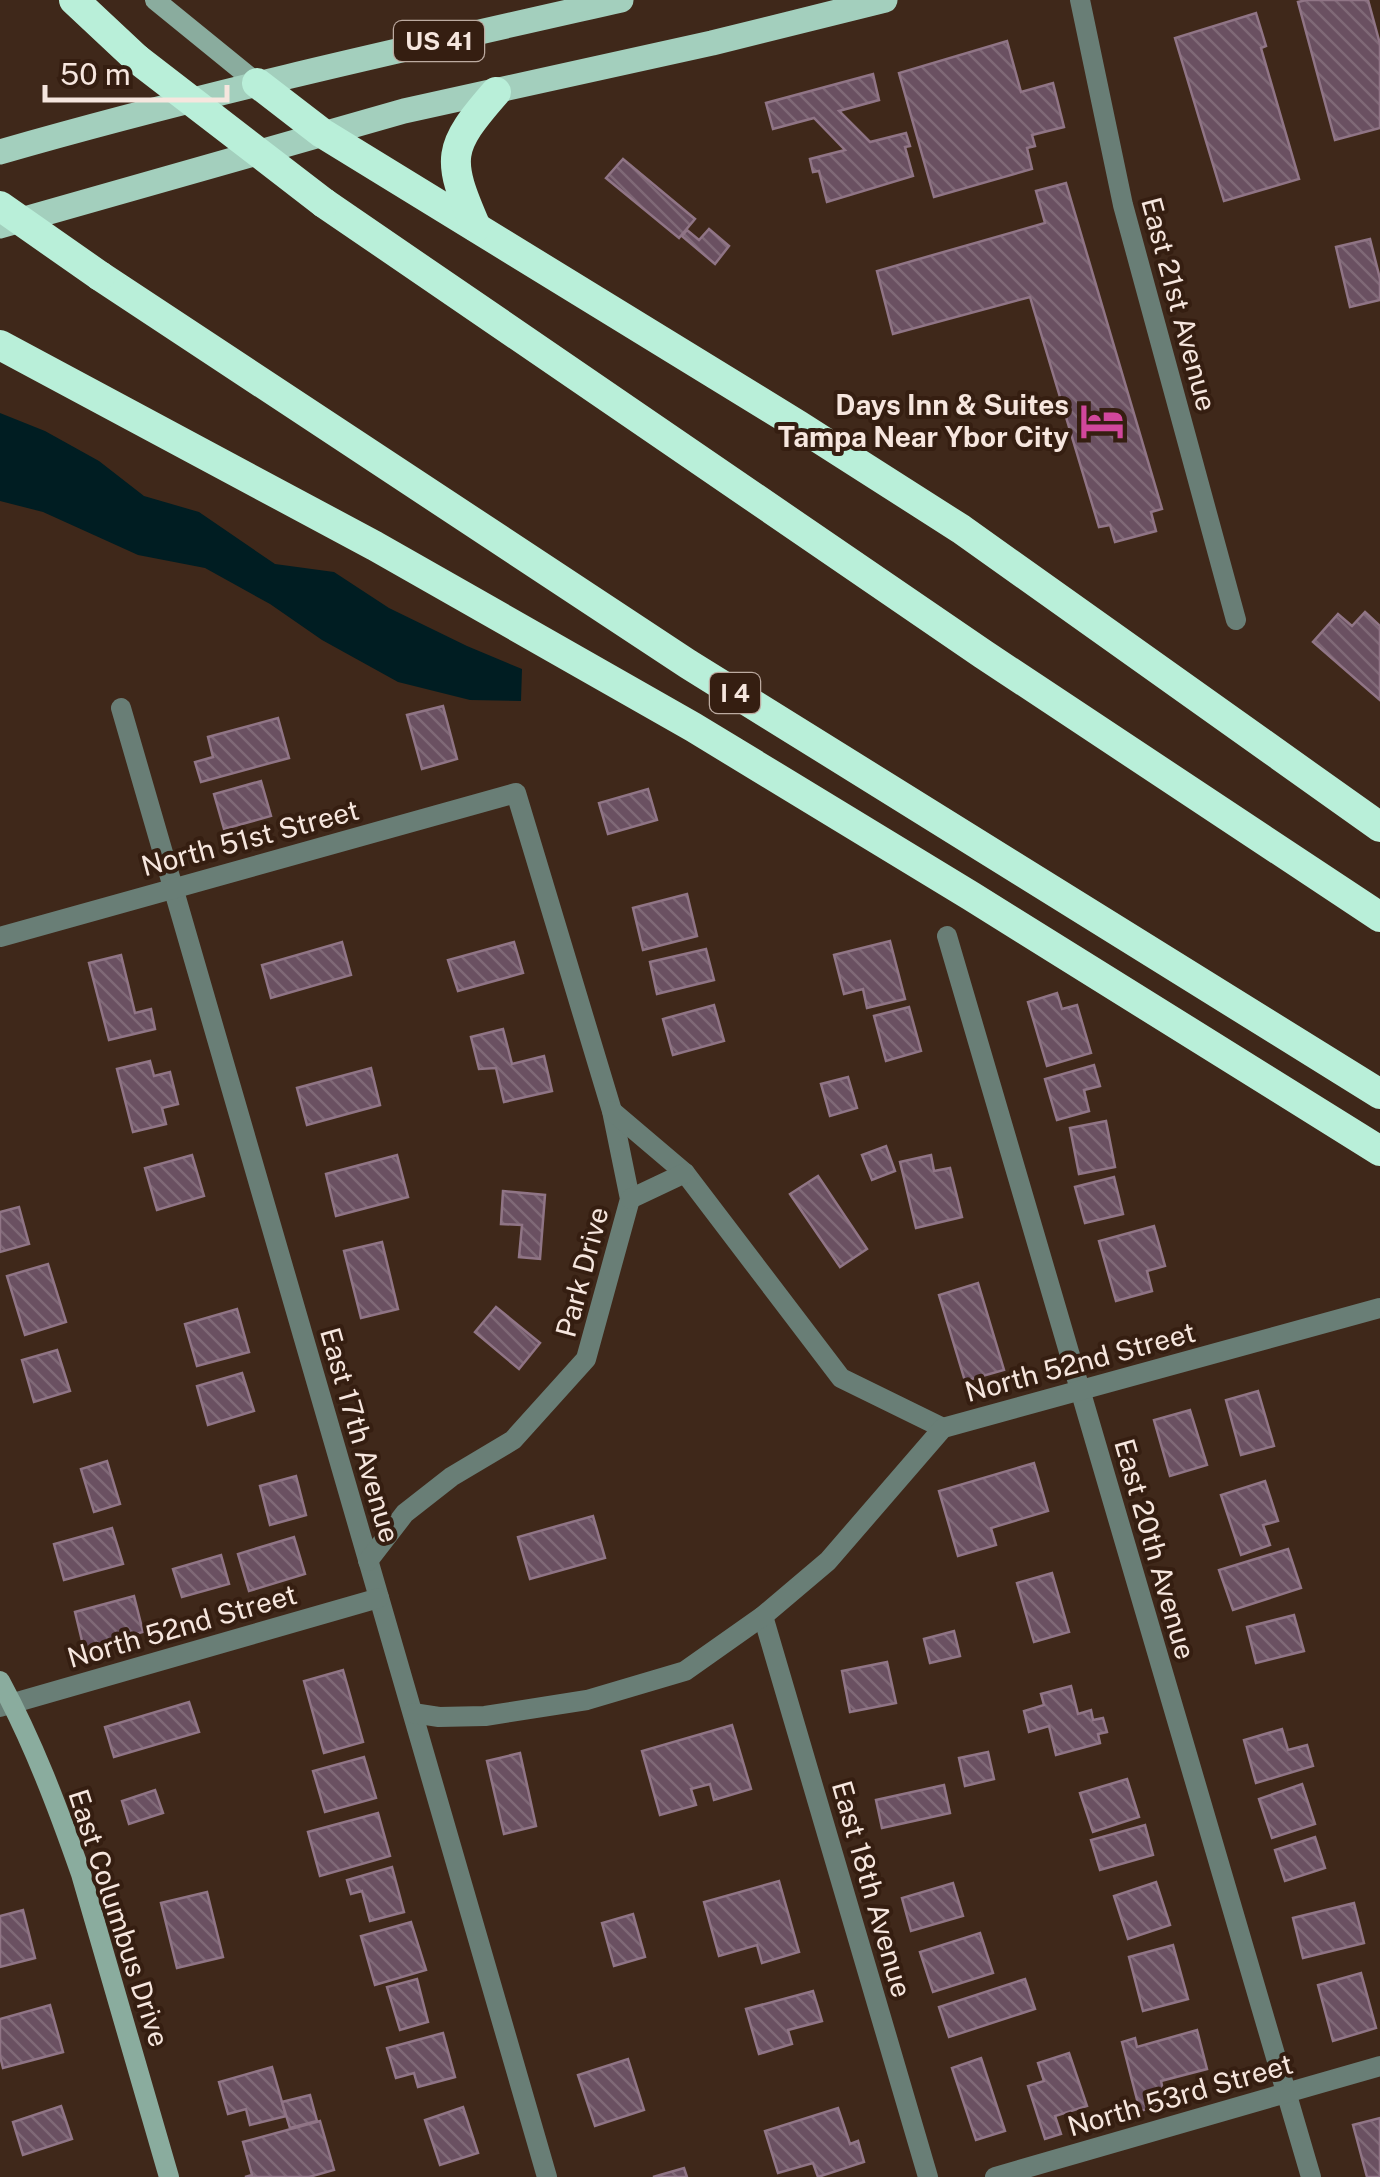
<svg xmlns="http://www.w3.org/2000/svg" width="1380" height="2177" viewBox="0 0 1380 2177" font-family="'Public Sans',sans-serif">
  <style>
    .water { fill: #001d22 }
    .building { fill: url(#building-back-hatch); stroke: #907586; stroke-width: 2.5 }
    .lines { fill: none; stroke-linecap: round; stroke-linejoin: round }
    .street { stroke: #697e76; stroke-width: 20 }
    .secondary { stroke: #8aac9e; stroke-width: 20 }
    .primary { stroke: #a3cfbd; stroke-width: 25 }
    .highway { stroke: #b9efd9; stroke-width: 30 }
    .highway-bridge { stroke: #b9efd9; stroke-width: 30 }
    .labels { text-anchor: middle; stroke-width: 8; stroke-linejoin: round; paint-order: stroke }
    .shield { fill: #351e11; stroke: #bcaaa0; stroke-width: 2.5 }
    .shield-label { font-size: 25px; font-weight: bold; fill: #f6e6de }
    .street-label { font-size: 28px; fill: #f6e6de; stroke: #351e11 }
    .poi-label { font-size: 28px; font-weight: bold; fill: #f6e6de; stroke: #351e11; text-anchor: end }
  </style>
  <defs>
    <pattern id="building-back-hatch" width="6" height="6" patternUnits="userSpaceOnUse" patternTransform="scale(2.5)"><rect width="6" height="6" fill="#6a5061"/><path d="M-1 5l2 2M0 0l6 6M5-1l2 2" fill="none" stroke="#806977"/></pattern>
  </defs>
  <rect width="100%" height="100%" fill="#3f281a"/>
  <polygon class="water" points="0,413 45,431 99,461 144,496 199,512 275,564 334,572 389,608 467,646 522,669 521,701 470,700 398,682 322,640 270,604 205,568 138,555 43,512 0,501"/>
  <g class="building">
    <polygon points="1306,0 1368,0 1380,44 1380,128 1335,140 1298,2"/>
    <polygon points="1256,13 1266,46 1261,48 1299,179 1224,201 1175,38"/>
    <polygon points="1007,41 1021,92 1053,83 1064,127 1032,135 1035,146 1027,148 1032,169 934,197 899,73"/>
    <polygon points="873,74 879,100 839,111 870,142 906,133 910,146 905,147 913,176 827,202 819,171 813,172 810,159 845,150 814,118 773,129 766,103"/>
    <polygon points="623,159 695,219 679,238 606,178"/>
    <polygon points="1066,183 1162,509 1151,512 1156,531 1115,542 1110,525 1099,527 1030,297 893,334 877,271 1045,223 1036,191"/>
    <polygon points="709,229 729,246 715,264 682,236 687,230 699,240"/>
    <polygon points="1370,239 1380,279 1380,300 1350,307 1336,247"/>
    <polygon points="1365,612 1380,626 1380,700 1313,642 1338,614 1352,626"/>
    <polygon points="443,706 457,759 422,769 407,715"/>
    <polygon points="278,718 289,758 201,782 195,762 213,757 208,737"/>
    <polygon points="261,781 271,816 224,829 214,794"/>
    <polygon points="648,789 657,820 608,834 599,803"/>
    <polygon points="687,894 697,936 643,950 633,908"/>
    <polygon points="890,941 905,999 867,1008 863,989 844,994 834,955"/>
    <polygon points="342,942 351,975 271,998 262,965"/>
    <polygon points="514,942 523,973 458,991 448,960"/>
    <polygon points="706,949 714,980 657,994 650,962"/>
    <polygon points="121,955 135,1013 151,1009 155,1029 109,1040 89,963"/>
    <polygon points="1057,993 1062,1009 1077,1005 1091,1053 1047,1066 1028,1002"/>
    <polygon points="714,1005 724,1041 673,1055 663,1019"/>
    <polygon points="909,1007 921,1051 886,1061 874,1016"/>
    <polygon points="503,1029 512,1064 544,1056 552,1091 504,1102 496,1068 479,1069 471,1037"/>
    <polygon points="150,1061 154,1076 170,1072 178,1104 162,1108 166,1124 133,1132 117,1069"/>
    <polygon points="1094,1065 1100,1086 1084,1090 1089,1111 1057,1120 1045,1079"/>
    <polygon points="371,1068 380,1105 307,1125 297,1088"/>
    <polygon points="848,1077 857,1108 830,1116 821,1084"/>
    <polygon points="1106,1121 1115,1167 1079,1174 1070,1128"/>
    <polygon points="886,1146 895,1171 872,1180 862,1155"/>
    <polygon points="192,1155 204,1196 157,1210 145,1168"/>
    <polygon points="397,1155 408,1197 336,1216 326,1174"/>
    <polygon points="931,1155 934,1171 950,1168 962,1217 916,1228 900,1162"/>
    <polygon points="818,1176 867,1249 840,1267 790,1194"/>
    <polygon points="1114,1177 1123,1214 1085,1223 1075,1187"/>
    <polygon points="503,1191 545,1195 540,1259 519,1257 522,1225 501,1224"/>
    <polygon points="19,1207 29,1244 0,1252 0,1212"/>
    <polygon points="1154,1226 1165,1266 1147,1271 1152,1291 1116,1301 1099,1241"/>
    <polygon points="382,1242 398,1309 361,1318 344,1251"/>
    <polygon points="48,1264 66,1322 25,1335 7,1276"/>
    <polygon points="978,1283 1004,1370 965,1381 939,1295"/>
    <polygon points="496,1307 540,1343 519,1369 475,1332"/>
    <polygon points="237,1309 249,1352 197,1366 185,1324"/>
    <polygon points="57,1350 70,1391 34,1402 22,1360"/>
    <polygon points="242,1373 254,1411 208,1425 197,1386"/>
    <polygon points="1258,1391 1274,1446 1241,1455 1226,1400"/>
    <polygon points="1190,1410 1207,1465 1170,1476 1154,1420"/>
    <polygon points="107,1461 120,1504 94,1512 81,1469"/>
    <polygon points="1034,1463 1048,1511 991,1528 996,1545 958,1556 939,1491"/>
    <polygon points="296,1476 306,1515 270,1525 260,1486"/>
    <polygon points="1265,1481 1278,1521 1263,1525 1270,1545 1241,1555 1221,1495"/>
    <polygon points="593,1516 605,1558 530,1579 518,1537"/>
    <polygon points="112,1528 123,1564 64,1580 54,1544"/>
    <polygon points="294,1537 305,1574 249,1591 238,1554"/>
    <polygon points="1288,1549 1301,1588 1233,1610 1219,1570"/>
    <polygon points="221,1555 229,1584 182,1597 173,1569"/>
    <polygon points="1052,1573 1069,1632 1034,1642 1017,1583"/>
    <polygon points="134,1596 143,1632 84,1649 75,1612"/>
    <polygon points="1294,1615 1304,1651 1256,1663 1247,1627"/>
    <polygon points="954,1631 960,1656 930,1663 924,1639"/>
    <polygon points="887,1662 896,1703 850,1712 842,1671"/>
    <polygon points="343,1670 363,1742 324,1753 304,1681"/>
    <polygon points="1071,1686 1078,1714 1091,1710 1093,1720 1103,1718 1107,1732 1098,1734 1100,1743 1056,1755 1049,1726 1029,1732 1024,1711 1044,1705 1041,1694"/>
    <polygon points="189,1702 199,1732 114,1757 105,1727"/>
    <polygon points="732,1725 751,1789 714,1800 710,1784 691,1789 696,1805 660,1815 642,1751"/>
    <polygon points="1282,1729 1288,1750 1307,1745 1313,1766 1256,1783 1244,1740"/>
    <polygon points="988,1752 994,1779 965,1786 959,1758"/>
    <polygon points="520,1753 536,1826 504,1834 487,1761"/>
    <polygon points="364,1757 376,1798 325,1812 313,1771"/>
    <polygon points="1127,1779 1139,1817 1093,1832 1080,1793"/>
    <polygon points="1302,1784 1315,1824 1272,1838 1259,1799"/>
    <polygon points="944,1785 950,1813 882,1828 876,1800"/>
    <polygon points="155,1790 163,1813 129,1824 122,1801"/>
    <polygon points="378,1813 390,1856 320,1876 308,1832"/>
    <polygon points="1145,1825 1153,1855 1100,1870 1091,1840"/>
    <polygon points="1315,1837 1325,1868 1285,1881 1275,1850"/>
    <polygon points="392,1867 404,1912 370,1921 362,1891 351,1894 347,1880"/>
    <polygon points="779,1881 799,1952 762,1963 757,1945 719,1956 704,1902"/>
    <polygon points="1156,1882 1170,1925 1128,1939 1114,1896"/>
    <polygon points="953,1883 963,1916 911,1931 902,1898"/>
    <polygon points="207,1892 223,1957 177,1968 161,1903"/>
    <polygon points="1354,1903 1364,1943 1303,1958 1293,1918"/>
    <polygon points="23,1910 35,1958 0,1967 0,1916"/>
    <polygon points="633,1914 645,1957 614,1966 602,1923"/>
    <polygon points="411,1922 426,1970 375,1985 361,1936"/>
    <polygon points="980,1933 993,1973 933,1992 920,1952"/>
    <polygon points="1173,1945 1188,1999 1143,2011 1129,1957"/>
    <polygon points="1361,1973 1376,2028 1333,2041 1318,1985"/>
    <polygon points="417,1979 428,2022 400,2030 387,1987"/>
    <polygon points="1025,1979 1035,2009 949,2037 939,2007"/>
    <polygon points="813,1991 822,2021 788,2030 792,2044 759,2054 746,2009"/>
    <polygon points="50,2005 63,2052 3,2068 0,2056 0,2019"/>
    <polygon points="1197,2030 1207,2069 1161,2081 1166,2104 1140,2111 1122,2042 1135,2038 1137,2047"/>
    <polygon points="443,2033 455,2077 418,2087 414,2073 396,2078 387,2048"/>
    <polygon points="1069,2053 1087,2106 1055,2116 1061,2134 1045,2139 1028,2086 1044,2081 1038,2063"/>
    <polygon points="981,2058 1005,2131 976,2140 952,2068"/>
    <polygon points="628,2059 644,2110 595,2126 578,2075"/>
    <polygon points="272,2067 286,2116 250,2125 246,2109 228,2114 219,2082"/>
    <polygon points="310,2095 317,2121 290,2128 282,2102"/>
    <polygon points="61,2106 72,2139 23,2155 13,2122"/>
    <polygon points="463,2107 478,2153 440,2165 425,2120"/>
    <polygon points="838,2108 850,2144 858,2141 864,2162 818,2177 813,2163 778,2173 765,2131"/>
    <polygon points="1380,2118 1380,2177 1367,2177 1353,2125"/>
    <polygon points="320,2121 334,2170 309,2177 245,2177 252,2175 243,2142"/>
    <polygon points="684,2168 687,2177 653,2177"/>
  </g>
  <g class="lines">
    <g class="street">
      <polyline points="1080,0 1123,205 1236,620"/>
      <polyline points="121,708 547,2177"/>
      <polyline points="947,936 1311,2177"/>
      <polyline points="0,937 516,793 612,1111 630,1199 586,1359 513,1440 451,1477 405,1513 368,1561"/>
      <polyline points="612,1111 685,1173 841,1378 943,1428"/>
      <polyline points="630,1199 685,1173"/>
      <polyline points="763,1616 928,2177"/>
      <polyline points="0,1707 379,1598"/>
      <polyline points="413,1713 439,1717 485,1716 587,1700 685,1671 763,1616 828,1561 943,1428 1380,1308"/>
      <polyline points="995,2177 1380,2066"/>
    </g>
    <g class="secondary">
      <polyline points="155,0 257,83"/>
      <path d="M0 1681C33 1742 58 1808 81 1874L169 2177"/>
    </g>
    <g class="primary">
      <path d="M0 152C205 93 413 47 621 0"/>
      <polyline points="0,226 404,111 712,43 885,0"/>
    </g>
    <g class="highway">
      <polyline points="74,0 137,59"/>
      <polyline points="257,83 322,133 798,425 961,529 1380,827"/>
      <polyline points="324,203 983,654 1380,917"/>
      <path d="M476 227C446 158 447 148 496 92"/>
      <polyline points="100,276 688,664 1380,1094"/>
      <polyline points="0,345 375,546 693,727 971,896 1380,1151"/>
    </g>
    <g class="highway-bridge">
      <polyline points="137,59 324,203"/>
      <polyline points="0,206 100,276"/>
    </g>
  </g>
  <defs>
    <g id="hotel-bare" transform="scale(3.45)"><path d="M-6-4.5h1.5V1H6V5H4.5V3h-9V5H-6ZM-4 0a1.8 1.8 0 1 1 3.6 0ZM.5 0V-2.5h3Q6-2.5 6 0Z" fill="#d1479c" stroke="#351e11" stroke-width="2.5" paint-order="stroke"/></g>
  </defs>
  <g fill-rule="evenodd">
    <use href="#hotel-bare" x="1102" y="421"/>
  </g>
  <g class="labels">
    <g class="shield">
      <rect x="394" y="21" width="90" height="40" rx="8"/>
      <rect x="710" y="673" width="50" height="40" rx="8"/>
    </g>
    <g class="shield-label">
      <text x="439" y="50">US 41</text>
      <text x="735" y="702">I 4</text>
    </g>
    <g class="street-label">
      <text transform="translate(1179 304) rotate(75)" y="10">East 21st Avenue</text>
      <text transform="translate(250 838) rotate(-15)" y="10">North 51st Street</text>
      <text transform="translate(582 1272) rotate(-75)" y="10">Park Drive</text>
      <text transform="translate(1080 1362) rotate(-15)" y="10">North 52nd Street</text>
      <text transform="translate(360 1435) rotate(74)" y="10">East 17th Avenue</text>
      <text transform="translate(1155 1549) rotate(74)" y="10">East 20th Avenue</text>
      <text transform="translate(182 1626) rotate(-16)" y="10">North 52nd Street</text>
      <text transform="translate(872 1889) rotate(74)" y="10">East 18th Avenue</text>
      <text transform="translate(119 1918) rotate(72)" y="10">East Columbus Drive</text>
      <text transform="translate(1180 2095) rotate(-16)" y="10">North 53rd Street</text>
    </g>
    <g class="poi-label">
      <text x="1069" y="415">Days Inn &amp; Suites<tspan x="1069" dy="32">Tampa Near Ybor City</tspan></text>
    </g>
  </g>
  <path d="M45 85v15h182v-15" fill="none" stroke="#f6e6de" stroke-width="5"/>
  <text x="60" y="85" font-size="30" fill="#f6e6de" stroke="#351e11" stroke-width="8" paint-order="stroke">50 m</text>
</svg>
